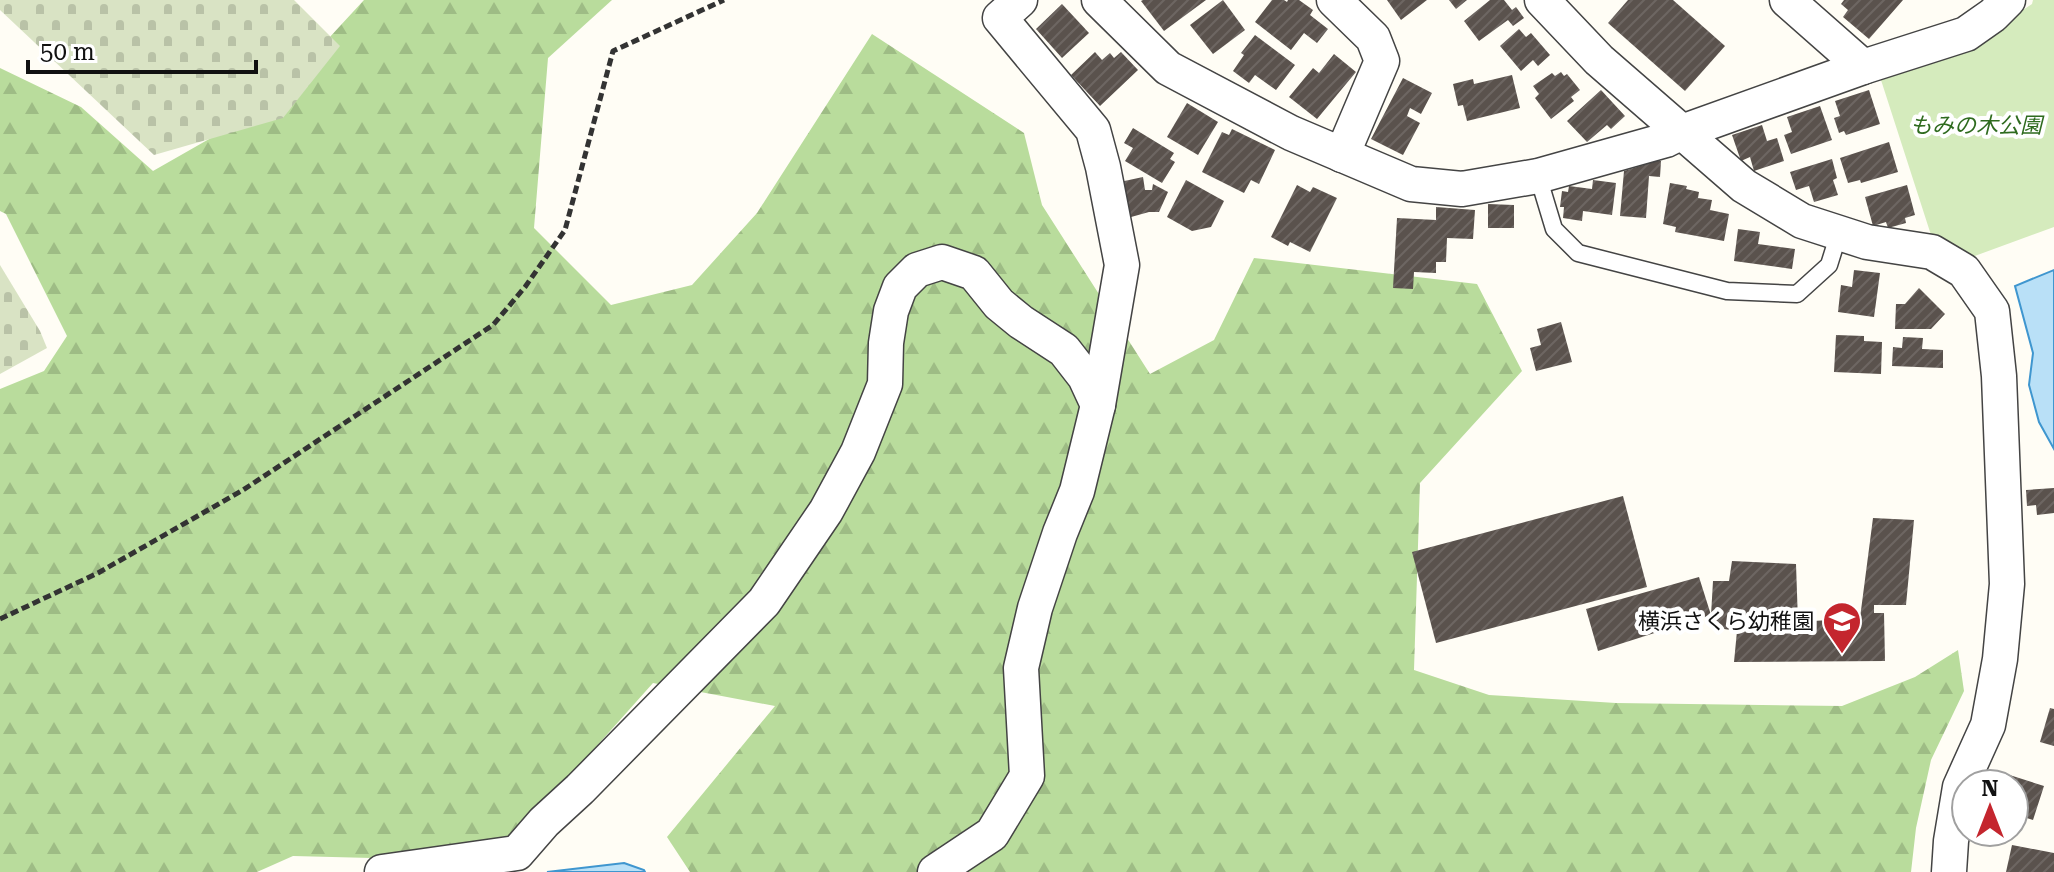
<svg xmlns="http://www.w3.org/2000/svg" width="2054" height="872" viewBox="0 0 2054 872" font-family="'Roboto Serif','Noto Sans JP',serif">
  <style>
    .green { fill: #d5ebbd }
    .forest { fill: url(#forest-firs) }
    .cemetery { fill: url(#cemetery-stones) }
    .water { fill: #b9e0f7; stroke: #3f96cf; stroke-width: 2 }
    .building { fill: url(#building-hatch) }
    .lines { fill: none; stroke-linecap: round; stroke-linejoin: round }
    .service-casing { stroke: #444; stroke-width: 19 }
    .minor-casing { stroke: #444; stroke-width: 37 }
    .path { stroke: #333; stroke-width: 5; stroke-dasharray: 8 4; stroke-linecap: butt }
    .service { stroke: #fff; stroke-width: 16 }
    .minor { stroke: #fff; stroke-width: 34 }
    .labels { text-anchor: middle; stroke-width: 8; stroke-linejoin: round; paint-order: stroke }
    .park-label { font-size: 22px; font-style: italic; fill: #2f6b1f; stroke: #fff }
    .poi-label { font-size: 22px; fill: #111; stroke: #fff; text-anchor: end }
  </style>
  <defs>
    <pattern id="forest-firs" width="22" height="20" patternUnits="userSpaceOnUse" patternTransform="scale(2)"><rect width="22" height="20" fill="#b9dc9c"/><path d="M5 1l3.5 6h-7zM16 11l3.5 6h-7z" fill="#9ebc85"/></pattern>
    <pattern id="cemetery-stones" width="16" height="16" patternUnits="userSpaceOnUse" patternTransform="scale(2)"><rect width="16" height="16" fill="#d9e3c4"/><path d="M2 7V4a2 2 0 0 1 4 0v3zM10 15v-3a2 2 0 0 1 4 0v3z" fill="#b9c2a7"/></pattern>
    <pattern id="building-hatch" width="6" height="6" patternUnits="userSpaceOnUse" patternTransform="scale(2)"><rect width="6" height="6" fill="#5a524d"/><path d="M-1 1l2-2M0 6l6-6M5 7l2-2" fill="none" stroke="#6d6662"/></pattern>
  </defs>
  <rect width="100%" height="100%" fill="#fffdf5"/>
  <polygon class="green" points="2033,0 2054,0 2054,227 1972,257 1931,235 1881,80 1971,44 2032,4"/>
  <polygon class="forest" points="364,0 612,0 548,58 534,228 611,305 692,285 757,213 872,34 1024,133 1042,205 1150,374 1214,340 1254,258 1477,284 1522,371 1420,483 1414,670 1489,695 1616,703 1842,706 1915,677 1958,650 1964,691 1931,760 1916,828 1911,872 690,872 667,837 775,706 653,683 510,843 411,859 293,856 257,872 0,872 0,389 44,371 67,336 6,214 0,211 0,68 81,107 153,171 290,93 316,52"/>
  <g class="cemetery">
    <polygon points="0,0 294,0 340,46 283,118 154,155 0,10"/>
    <polygon points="0,265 40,331 47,348 0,374"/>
  </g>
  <g class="water">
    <polygon points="2054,270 2054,449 2039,422 2029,385 2033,353 2015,286"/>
    <polygon points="624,863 644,870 645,872 547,872"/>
  </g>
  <g class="building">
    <polygon points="1143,0 1206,0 1164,31 1141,1"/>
    <polygon points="1223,0 1245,30 1213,54 1190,25"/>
    <polygon points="1272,0 1284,0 1287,2 1288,0 1299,0 1313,10 1310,15 1328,29 1317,43 1304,33 1291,50 1255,22"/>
    <polygon points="1387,0 1427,0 1401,20"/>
    <polygon points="1449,0 1467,0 1456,9"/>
    <polygon points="1490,0 1504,0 1512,10 1516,7 1524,18 1513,26 1508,20 1479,41 1464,21"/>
    <polygon points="1628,0 1673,0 1725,46 1685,91 1608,23"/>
    <polygon points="1844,0 1903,0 1869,39 1843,17 1848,10 1841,4"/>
    <polygon points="1062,4 1089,33 1062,58 1036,29"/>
    <polygon points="1519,29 1526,37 1531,33 1550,55 1538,66 1533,60 1521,71 1500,46"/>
    <polygon points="1255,35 1295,65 1276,90 1255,75 1249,83 1233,71 1244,55 1241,53"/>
    <polygon points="1095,52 1102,60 1110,53 1114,58 1121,52 1138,70 1100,106 1071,75"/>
    <polygon points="1334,54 1356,72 1317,119 1289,97 1313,68 1319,73"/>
    <polygon points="1561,72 1564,76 1567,74 1580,90 1571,97 1574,101 1551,119 1535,98 1539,94 1533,86 1552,73 1555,76"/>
    <polygon points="1512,75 1520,108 1467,121 1463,105 1458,106 1453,84 1473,79 1474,84"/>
    <polygon points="1403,78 1432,93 1421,114 1410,108 1407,116 1420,123 1403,155 1371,139"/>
    <polygon points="1601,90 1625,116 1611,129 1607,125 1587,142 1567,121"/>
    <polygon points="1869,90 1880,124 1846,135 1844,131 1839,133 1834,118 1840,116 1835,101"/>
    <polygon points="1187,103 1218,122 1198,155 1167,137"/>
    <polygon points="1820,106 1832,140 1791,154 1784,135 1792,132 1787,117"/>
    <polygon points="1762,125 1767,141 1777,138 1784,161 1754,171 1750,157 1741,161 1732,135"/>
    <polygon points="1133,128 1174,153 1170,159 1175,162 1162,183 1125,161 1133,148 1124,143"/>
    <polygon points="1232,129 1275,150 1259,184 1251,180 1244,193 1202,172 1222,132 1229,135"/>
    <polygon points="1889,142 1898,172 1861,183 1860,180 1848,183 1840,158"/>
    <polygon points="1832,159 1837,178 1833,180 1838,195 1814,202 1809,186 1796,190 1790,172"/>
    <polygon points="1656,161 1661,161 1660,177 1649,176 1646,218 1620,216 1624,171"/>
    <polygon points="1143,177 1145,190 1152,190 1153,184 1168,192 1159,212 1149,212 1124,219 1115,183"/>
    <polygon points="1186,180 1224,201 1211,227 1192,231 1167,217"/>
    <polygon points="1593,180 1616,183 1612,215 1583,211 1582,221 1563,218 1564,207 1560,207 1562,191 1568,192 1569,186 1592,189"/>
    <polygon points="1670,183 1687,186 1686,189 1699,192 1698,198 1712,200 1710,210 1729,214 1724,241 1675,232 1676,227 1663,224"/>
    <polygon points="1297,185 1310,192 1313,187 1337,198 1310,252 1290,242 1288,246 1271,237"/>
    <polygon points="1907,185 1915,215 1905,218 1906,223 1888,228 1886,222 1873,226 1865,197"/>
    <polygon points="1488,204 1514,205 1514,228 1488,228"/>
    <polygon points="1436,207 1475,210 1473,239 1447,238 1446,262 1436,262 1436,273 1414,272 1413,289 1393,288 1397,218 1436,220"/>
    <polygon points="1738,229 1760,232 1758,244 1795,249 1792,269 1734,261"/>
    <polygon points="1854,270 1880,273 1874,317 1838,312 1841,285 1852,287"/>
    <polygon points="1919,288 1945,314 1931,329 1895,329 1896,304 1905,304"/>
    <polygon points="1561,322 1572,362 1536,371 1530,348 1541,345 1537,329"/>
    <polygon points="1836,335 1864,336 1864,341 1882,342 1881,374 1834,372"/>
    <polygon points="1903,337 1923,338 1922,349 1943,350 1943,368 1892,366 1893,347 1902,348"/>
    <polygon points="2054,488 2054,513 2037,515 2036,505 2027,506 2026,490"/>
    <polygon points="1623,496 1647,587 1436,643 1412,552"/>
    <polygon points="1873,518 1914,520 1906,605 1874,605 1874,613 1884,613 1885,661 1734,662 1737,631 1711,627 1711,615 1598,651 1586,609 1699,577 1711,615 1713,581 1729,581 1732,561 1796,564 1798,622 1860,618"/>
    <polygon points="2050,708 2054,709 2054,746 2040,742"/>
    <polygon points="1997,771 2044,786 2033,820 2014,814 2014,784 1993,784"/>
    <polygon points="2012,845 2054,853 2054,872 2006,872"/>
  </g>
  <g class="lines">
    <g class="service-casing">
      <polyline id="service" points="1538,176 1554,229 1578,253 1727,291 1797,294 1829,265 1839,233"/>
    </g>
    <g class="minor-casing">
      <g id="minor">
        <polyline points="1020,0 1000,18 1093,130 1103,167 1122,265 1098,405"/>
        <polyline points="1099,0 1168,68 1291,133 1411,184 1462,189 1538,176 1666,140 1682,132 1863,67 1966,34 1993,15 2008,0"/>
        <polyline points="1334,0 1373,38 1382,61 1342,155"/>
        <polyline points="1542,0 1599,60 1744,186 1802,221 1867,242 1932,252 1964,271 1992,311 1999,376 2007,584 2000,659 1988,725 1960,787 1951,841 1949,872"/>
        <polyline points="1787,0 1863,67"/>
        <polyline points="382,872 517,853 544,822 580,789 764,602 826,511 858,452 885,384 886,343 891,311 900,287 917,270 942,262 974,273 999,304 1021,322 1064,350 1085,377 1098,405 1077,491 1060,533 1035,608 1021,668 1027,776 992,834 935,872"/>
      </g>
    </g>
    <polyline class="path" points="0,619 98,573 243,490 493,325 525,287 565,230 613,51 724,0"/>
    <use href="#service" class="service"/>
    <use href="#minor" class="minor"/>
  </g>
  <defs>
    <g id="school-pin" transform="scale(2)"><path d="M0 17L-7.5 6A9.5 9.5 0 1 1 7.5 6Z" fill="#c4262e" stroke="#fff"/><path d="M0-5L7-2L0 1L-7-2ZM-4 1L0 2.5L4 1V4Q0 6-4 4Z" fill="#fff"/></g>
  </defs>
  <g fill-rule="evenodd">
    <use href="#school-pin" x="1842" y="621"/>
  </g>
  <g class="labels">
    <g class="park-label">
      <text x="1976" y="133">もみの木公園</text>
    </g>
    <g class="poi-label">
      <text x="1814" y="629">横浜さくら幼稚園</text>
    </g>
  </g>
  <g transform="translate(1990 808)"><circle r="38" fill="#ffffff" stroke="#a0a0a0" stroke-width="2"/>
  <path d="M0-6L14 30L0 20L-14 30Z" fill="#c4262e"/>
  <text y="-12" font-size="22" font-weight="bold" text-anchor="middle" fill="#111111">N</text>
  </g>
  <path d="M28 60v12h228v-12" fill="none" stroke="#111111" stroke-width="4"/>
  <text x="40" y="60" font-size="24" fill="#111111" stroke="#ffffff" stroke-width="6" paint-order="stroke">50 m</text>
</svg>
